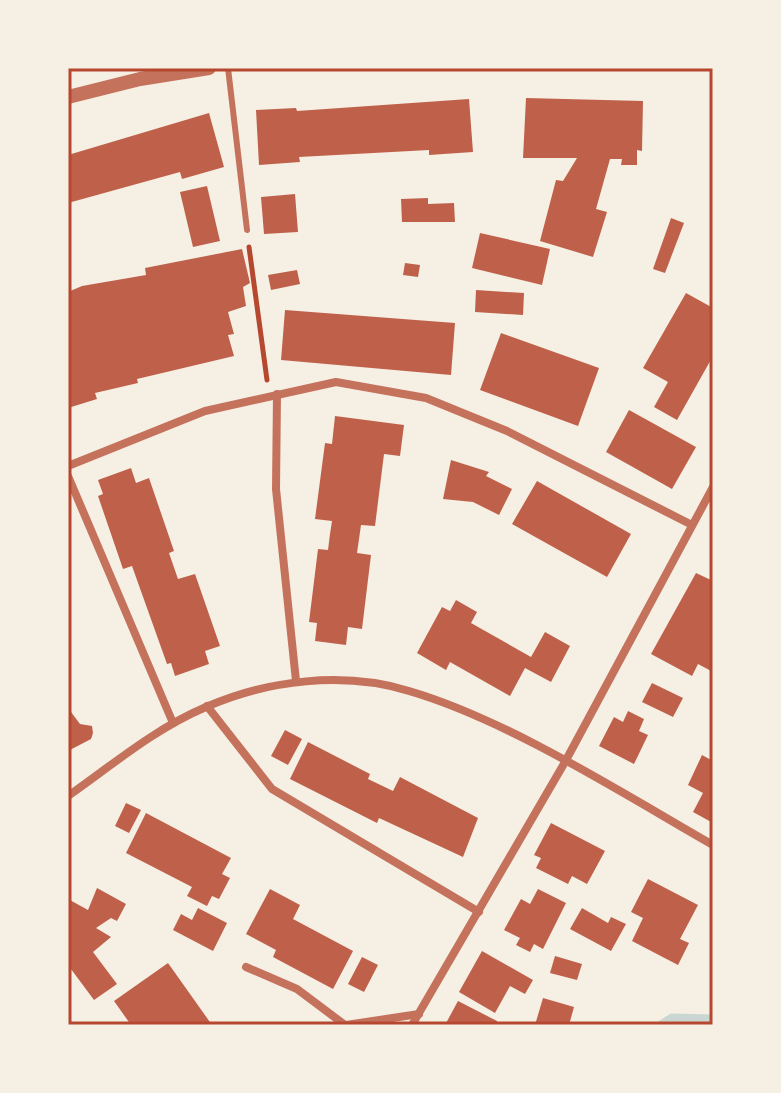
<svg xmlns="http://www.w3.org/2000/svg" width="781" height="1093" viewBox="0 0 781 1093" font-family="'Archivo Narrow',sans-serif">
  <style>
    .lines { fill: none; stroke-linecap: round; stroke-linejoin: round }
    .stream { stroke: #c9d6d2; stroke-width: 9 }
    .building { fill: #bf614a }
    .path { stroke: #b5482f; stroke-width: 5 }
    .service { stroke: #c5725c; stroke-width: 6 }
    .minor { stroke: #c5725c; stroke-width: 8 }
    .tertiary { stroke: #c5725c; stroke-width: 14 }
    .neatline { fill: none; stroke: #b5482f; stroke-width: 3 }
  </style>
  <rect width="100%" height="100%" fill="#f6efe4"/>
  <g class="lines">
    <polyline class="stream" points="661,1025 672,1018 713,1019"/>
  </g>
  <g class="building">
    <polygon points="526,98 643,101 642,151 637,150 637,165 621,165 622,159 610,159 596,209 607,212 593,257 540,241 556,180 563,181 577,158 523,158"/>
    <polygon points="469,99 473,152 429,155 429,150 299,157 300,162 259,165 256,110 296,108 297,111"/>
    <polygon points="209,113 224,167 182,179 180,172 68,203 68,155"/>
    <polygon points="207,186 220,241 193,247 180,192"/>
    <polygon points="295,194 298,232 264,234 261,197"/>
    <polygon points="428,198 428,204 454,203 455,222 402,222 401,199"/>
    <polygon points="671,218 684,223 665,273 653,269"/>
    <polygon points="480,233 550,249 542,285 472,268"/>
    <polygon points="242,249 250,283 243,287 246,306 228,312 234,334 228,335 234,356 137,379 138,383 95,393 97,399 68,408 68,292 82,286 146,275 145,268"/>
    <polygon points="405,263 420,265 418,277 403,275"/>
    <polygon points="297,270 300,284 271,290 268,275"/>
    <polygon points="476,290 524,293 523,315 475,312"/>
    <polygon points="686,293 713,308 713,356 677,420 654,407 668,382 643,368"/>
    <polygon points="285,310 455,323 451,375 281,360"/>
    <polygon points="501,333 599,368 578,426 480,390"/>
    <polygon points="629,410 696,447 672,489 606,452"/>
    <polygon points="335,416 404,425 400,456 384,454 375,526 361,525 357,553 371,555 362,629 348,627 346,645 315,641 317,623 309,622 318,549 328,550 330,534 332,521 315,519 325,443 332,444"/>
    <polygon points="451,460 489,472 486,476 512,489 499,515 473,502 443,499"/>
    <polygon points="131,468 136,483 149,478 174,551 169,553 178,579 195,574 220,646 205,651 209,664 175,676 171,663 167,664 132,566 123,569 98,496 103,494 98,480"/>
    <polygon points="537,481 631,534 607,577 512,524"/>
    <polygon points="696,573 713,581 713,672 698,664 692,676 651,654"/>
    <polygon points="456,600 477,612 471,623 531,657 545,632 570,646 551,682 525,668 510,696 450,662 446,670 417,653 442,607 450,611"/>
    <polygon points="652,683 683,698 673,717 642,702"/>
    <polygon points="68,708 80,724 92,726 93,733 91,739 68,751"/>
    <polygon points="628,711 644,719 639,731 648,735 634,764 599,746 614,717 623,722"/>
    <polygon points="285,730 302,739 288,765 271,756"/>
    <polygon points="308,742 370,774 368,779 393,791 400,777 478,818 463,857 379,818 377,823 290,779"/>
    <polygon points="702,755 713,761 713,823 693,812 703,793 688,785"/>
    <polygon points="126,803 141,810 129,833 115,826"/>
    <polygon points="146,813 231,858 222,874 230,878 219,899 212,896 207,906 187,896 192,887 126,853"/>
    <polygon points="551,823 605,851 587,884 572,876 568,884 536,868 541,858 534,855"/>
    <polygon points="648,879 698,905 680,939 689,943 678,965 632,941 643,918 631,912"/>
    <polygon points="97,888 126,904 117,921 111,918 96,928 111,937 93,952 117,984 94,1000 68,965 68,899 88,910"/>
    <polygon points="270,889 300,905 293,919 353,951 333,989 273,957 276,950 246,934"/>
    <polygon points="538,889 566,903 543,949 534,944 530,952 516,945 520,938 504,930 521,899 530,904"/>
    <polygon points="198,908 227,923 213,951 173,930 181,914 192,920"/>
    <polygon points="582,908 608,923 611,917 626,924 611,951 570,929"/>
    <polygon points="482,951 533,980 525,994 510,986 495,1013 459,992"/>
    <polygon points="555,956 582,964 577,980 550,973"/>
    <polygon points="362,957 378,965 364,992 348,984"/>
    <polygon points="168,963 212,1025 131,1025 114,1001"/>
    <polygon points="543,998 574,1007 569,1025 535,1025"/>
    <polygon points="458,1001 497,1021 498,1025 445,1025"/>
  </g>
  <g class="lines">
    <polyline class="path" points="249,247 267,380"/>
    <polyline class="service" points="228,68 247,230"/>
    <g class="minor">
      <polyline points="277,394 276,489 296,681"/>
      <polyline points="68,466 205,411 336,382 426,398 507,431 692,525"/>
      <polyline points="68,476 173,723"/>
      <polyline points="207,706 272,789 479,912"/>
      <path d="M68 796C112 765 156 728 206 707 267 680 344 671 409 691 508 720 622 793 713 845"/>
      <polyline points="246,967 297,989 345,1025"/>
      <polyline points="346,1025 419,1014"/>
      <polyline points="412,1025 565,762 713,487"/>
    </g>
    <polyline class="tertiary" points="68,97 140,79 209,68"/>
  </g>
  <rect width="781" height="1093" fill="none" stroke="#f6efe4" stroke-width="140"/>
  <rect x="70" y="70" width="641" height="953" class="neatline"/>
</svg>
